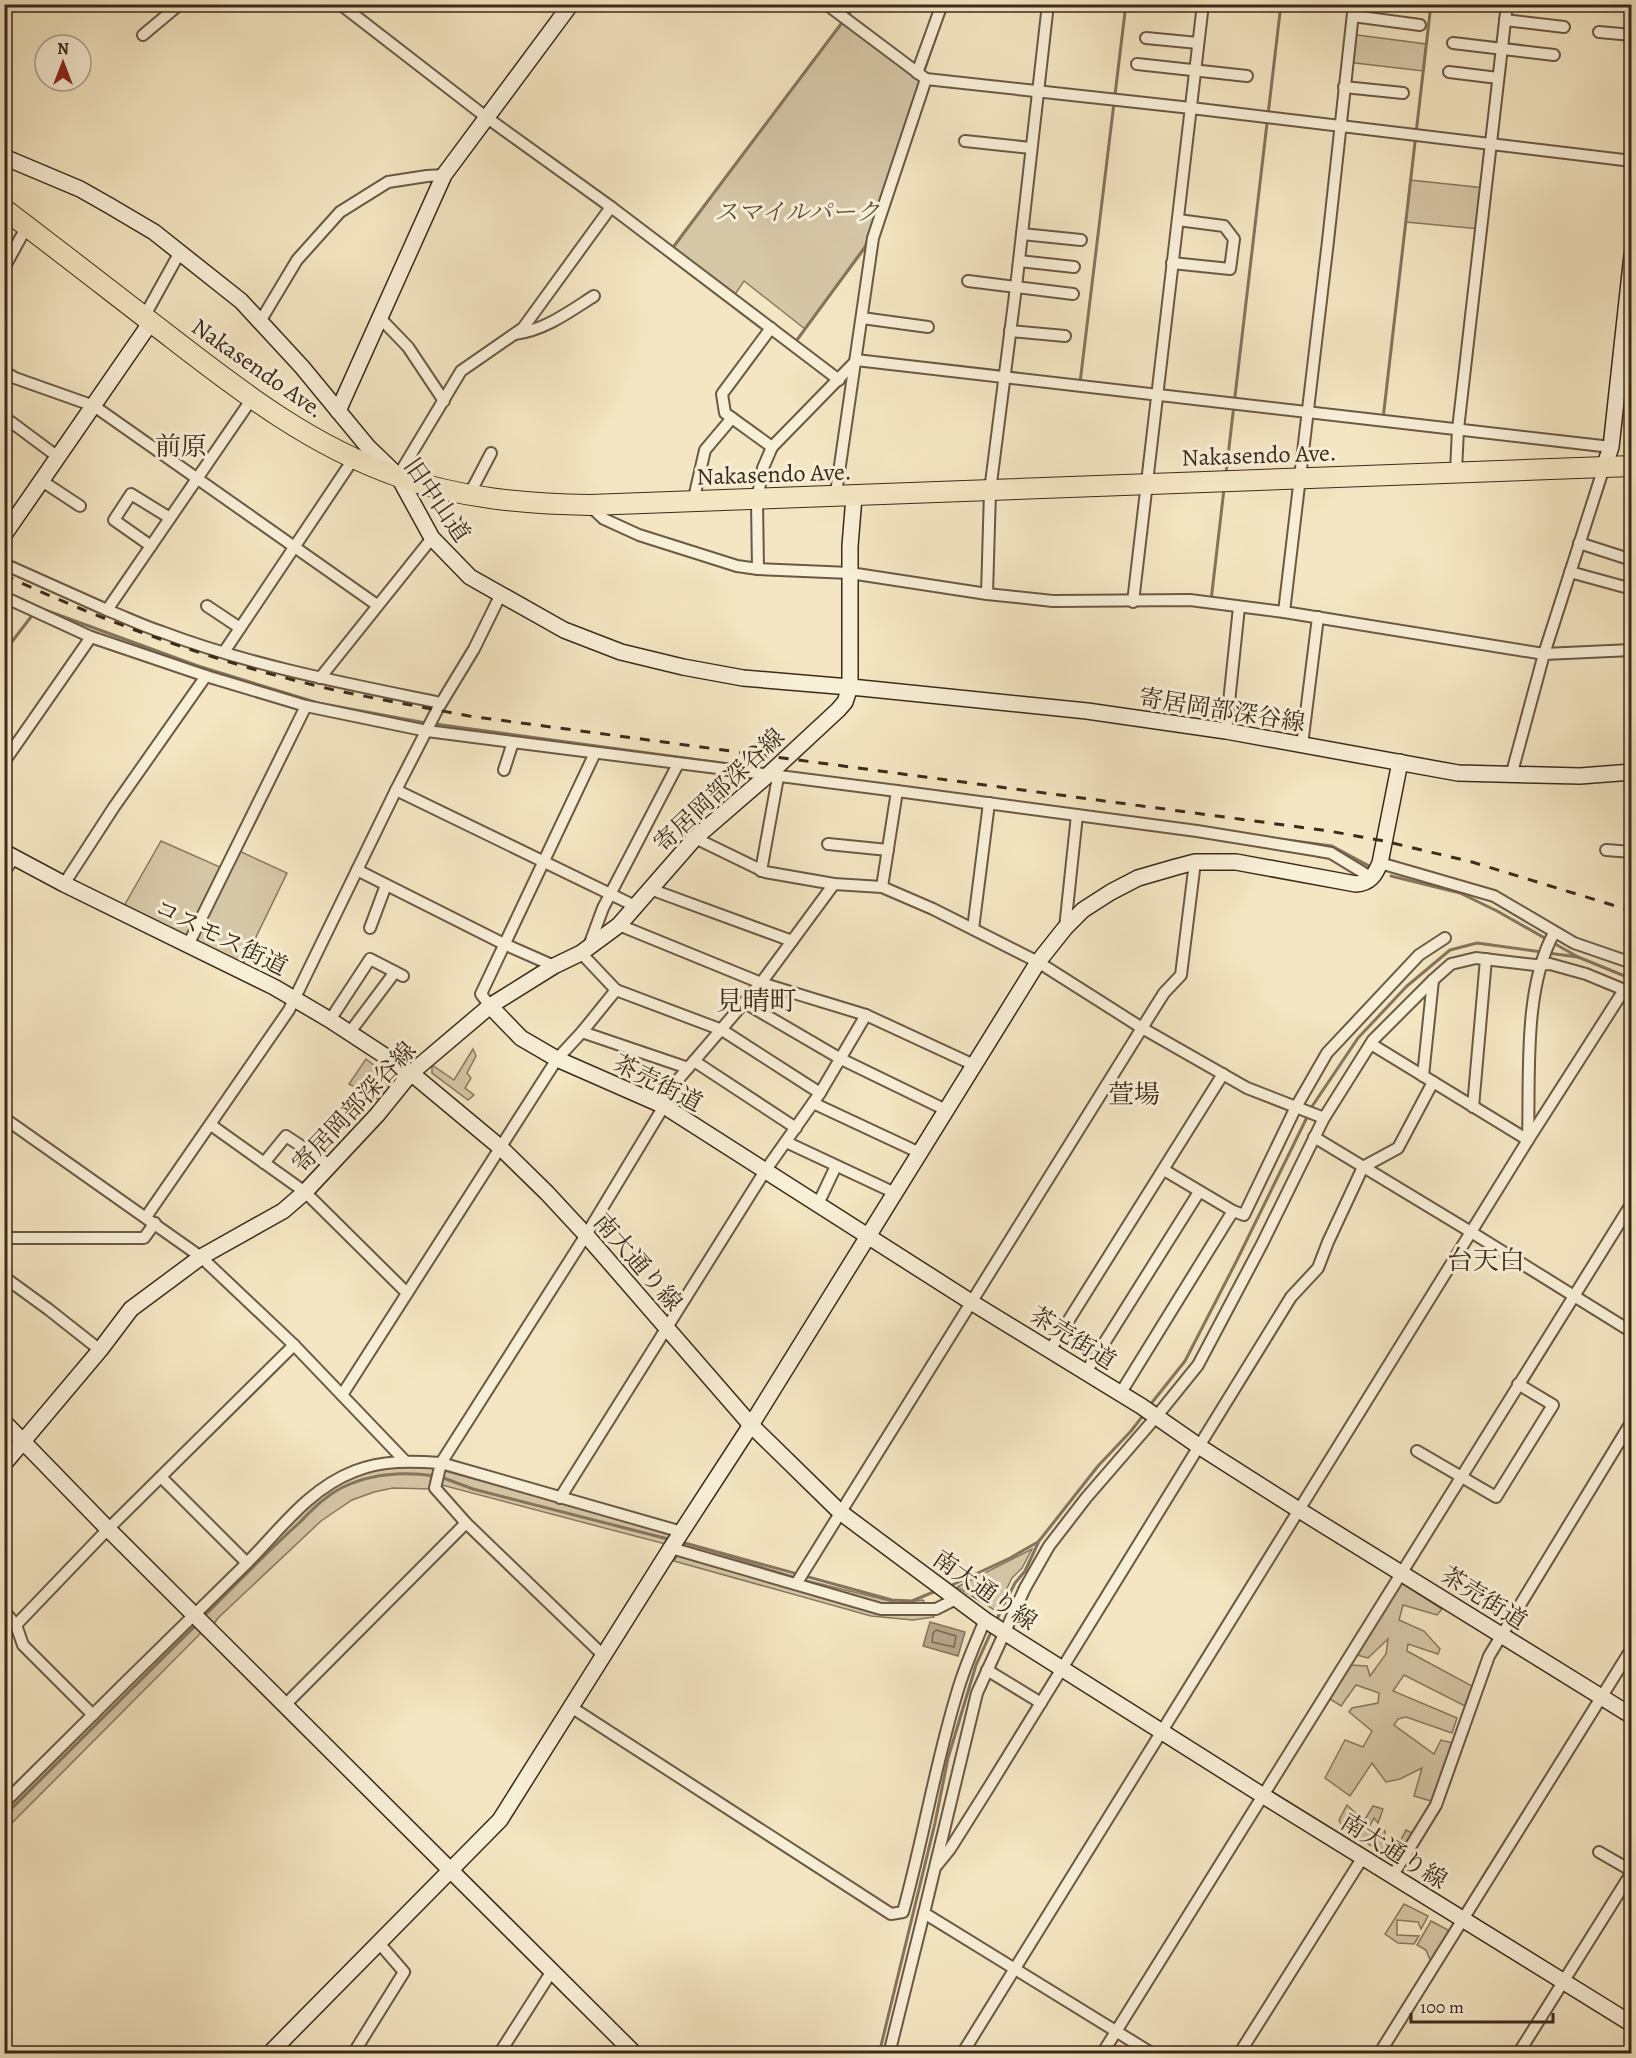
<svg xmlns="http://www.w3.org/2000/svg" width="1636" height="2058" viewBox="0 0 1636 2058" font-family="Alegreya,'Noto Serif JP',serif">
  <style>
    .green { fill: #d5c6a6; stroke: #887860; stroke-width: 1.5 }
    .water { fill: #b5a689; stroke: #85745d; stroke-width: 1.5 }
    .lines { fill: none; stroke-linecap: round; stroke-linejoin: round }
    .shore { stroke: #786852; stroke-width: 1.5 }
    .stream { stroke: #85745d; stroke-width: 3 }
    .street-casing { stroke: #6a5945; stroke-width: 14 }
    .secondary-casing { stroke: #3c2a1b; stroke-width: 18 }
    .highway-casing { stroke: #3c2a1b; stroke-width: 22 }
    .street { stroke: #f8efd7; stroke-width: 10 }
    .secondary { stroke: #f8efd7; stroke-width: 15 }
    .highway { stroke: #f4e6c2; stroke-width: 20 }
    .rail { stroke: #3c2a1b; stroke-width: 3; stroke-dasharray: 10 10; stroke-linecap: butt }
    .labels { text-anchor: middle; stroke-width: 6; stroke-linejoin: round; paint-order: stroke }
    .park-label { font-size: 24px; font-style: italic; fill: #62513e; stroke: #f8efd7 }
    .street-label { font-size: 24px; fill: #3c2a1b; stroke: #f8efd7 }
    .neighbourhood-label { font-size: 26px; fill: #3c2a1b; stroke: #f8efd7 }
    .quarter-label { font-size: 27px; fill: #3c2a1b; stroke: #f8efd7 }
  </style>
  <rect width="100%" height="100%" fill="#f4e6c2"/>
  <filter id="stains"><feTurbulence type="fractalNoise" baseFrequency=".00333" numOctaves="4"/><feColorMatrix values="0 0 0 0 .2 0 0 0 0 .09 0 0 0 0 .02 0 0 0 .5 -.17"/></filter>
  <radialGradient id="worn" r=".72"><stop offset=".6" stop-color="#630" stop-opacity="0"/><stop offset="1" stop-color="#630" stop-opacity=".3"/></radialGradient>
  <g class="green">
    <polygon points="844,20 926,79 873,238 805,329 744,281 732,299 670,252"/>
    <polygon points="1350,34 1426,44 1423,71 1347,62"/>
    <polygon points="1410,180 1485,188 1480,229 1406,222"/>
    <polygon points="161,841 220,867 185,938 124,906"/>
    <polygon points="237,850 287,873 243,964 195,940"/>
    <polygon points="473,1049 476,1056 467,1073 471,1078 465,1088 474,1095 468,1100 432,1073 432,1065 454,1080"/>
    <polygon points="366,1059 388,1076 389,1090 383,1098 375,1099 349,1084"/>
    <polygon points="406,1465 438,1469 671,1534 665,1544 438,1484 439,1476 431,1475 430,1489 393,1488 374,1492 352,1500 321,1521 218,1618 213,1625 200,1611 306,1504 337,1484 356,1474"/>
    <polygon points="685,1543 805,1580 898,1603 923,1600 934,1617 913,1620 871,1616 674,1561"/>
    <polygon points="1032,1549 1022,1568 1012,1578 996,1611 957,1587"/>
    <polygon points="1403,1584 1442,1609 1437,1615 1403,1605 1399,1620 1424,1631 1440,1649 1438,1654 1408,1644 1407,1651 1472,1686 1465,1706 1404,1675 1393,1691 1457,1718 1452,1733 1406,1717 1398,1719 1394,1725 1434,1754 1441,1740 1453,1743 1431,1801 1414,1796 1422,1768 1400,1779 1386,1782 1372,1763 1350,1796 1325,1778 1345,1740 1363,1747 1372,1731 1349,1712 1352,1708 1378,1703 1379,1693 1356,1685 1341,1706 1330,1699 1350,1665 1367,1666 1370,1676 1386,1654 1388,1639 1368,1658 1357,1655 1398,1586"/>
    <polygon points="191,1622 196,1625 201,1633 5,1830 5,1808"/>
    <polygon points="1347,1805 1364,1821 1373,1806 1383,1809 1378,1823 1374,1818 1367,1830 1375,1833 1377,1827 1385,1831 1385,1840 1396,1849 1406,1830 1414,1834 1395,1861 1343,1828 1339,1820"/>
    <polygon points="1404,1904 1428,1916 1421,1929 1418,1922 1397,1920 1397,1935 1419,1936 1414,1944 1398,1943 1385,1934"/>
    <polygon points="1431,1921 1450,1931 1431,1962 1426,1950 1417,1945"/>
  </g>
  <polygon class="water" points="930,1622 965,1632 958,1656 923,1646"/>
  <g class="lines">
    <polygon class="shore" points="936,1630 956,1636 954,1647 932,1642 933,1633"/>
    <g class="stream">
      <polyline points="923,74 947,4"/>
      <polyline points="671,250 856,4"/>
      <polyline points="794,344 865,247 868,239"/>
      <polyline points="1080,383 1126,4"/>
      <polyline points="1383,419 1431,4"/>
      <polyline points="1226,473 1281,4"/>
      <polyline points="4,591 45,610 198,666 318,703 426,723"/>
      <polyline points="1211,601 1224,489"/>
      <polyline points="4,652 34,613"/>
      <polyline points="435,724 751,767"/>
      <polyline points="1264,837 1332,846 1371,867"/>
      <polyline points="1391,876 1460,893 1497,911 1578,957 1632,979"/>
      <polyline points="1548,953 1578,957"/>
      <polyline points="1150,1405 1185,1361 1236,1262 1313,1105 1358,1038 1407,986 1450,950 1477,943 1542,952"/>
      <polyline points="441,1477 473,1489 672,1540"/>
      <polyline points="681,1542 892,1600 912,1601 938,1590"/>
      <polyline points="950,1586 1010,1558 1038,1542"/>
      <path d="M204 1616C235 1585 266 1553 299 1523 312 1510 324 1497 341 1488 371 1473 402 1471 435 1476"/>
      <polyline points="996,1621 1015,1583 1025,1571 1039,1541 1098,1466 1131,1431 1145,1413"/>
      <polyline points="4,1816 198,1623"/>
      <polyline points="879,2054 935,1823 948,1758 976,1665 992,1630"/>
    </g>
    <g class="street-casing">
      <g id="street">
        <polyline points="340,4 486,117 611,207 839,380"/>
        <polyline points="826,4 926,79 1191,108 1632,161"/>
        <polyline points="1624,4 1632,5"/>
        <polyline points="1353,16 1420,25"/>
        <polyline points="1505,20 1564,27"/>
        <polyline points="1599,32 1632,35"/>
        <polyline points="143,35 180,4"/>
        <polyline points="1146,38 1198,43"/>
        <polyline points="1453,43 1554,55"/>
        <polyline points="1137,64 1247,76"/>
        <polyline points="1449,72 1498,78"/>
        <polyline points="917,73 942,4"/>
        <polyline points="1344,87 1403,93"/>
        <polyline points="965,141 1031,148"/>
        <polyline points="1022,234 1081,240"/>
        <polyline points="1019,261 1074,267"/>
        <polyline points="1172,263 1230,269 1234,239 1224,226 1178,220"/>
        <polyline points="4,268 27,226"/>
        <polyline points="968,281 1073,294"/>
        <polyline points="144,317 180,252"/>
        <polyline points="862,318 928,327"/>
        <polyline points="381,319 408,347 444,401"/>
        <polyline points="261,320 297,260 340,212 388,182 427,176 444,175"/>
        <polyline points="771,328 722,394 725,413 772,447"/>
        <polyline points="1010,331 1065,336"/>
        <path d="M515 334C545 330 569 312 594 296"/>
        <polyline points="856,360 1611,447"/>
        <polyline points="4,372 15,378 94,406 377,605"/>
        <path d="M251 400 107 610C125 617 143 626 162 632 252 666 348 684 441 703"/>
        <polyline points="11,422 58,457"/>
        <polyline points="1456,471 1458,429 1507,4"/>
        <polyline points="398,476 461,371 523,328 611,207"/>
        <polyline points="42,481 80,506"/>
        <polyline points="469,495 491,453"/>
        <polyline points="837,497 837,486 873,238 926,79"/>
        <polyline points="693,502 705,450 732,418"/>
        <polyline points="590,506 604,519 639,535 737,566 758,569 850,573 987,594 1053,601 1190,600 1284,612 1544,654 1632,650"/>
        <polyline points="1579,543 1632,560"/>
        <polyline points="151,546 114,520 131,494 170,518"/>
        <polyline points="4,564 107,610"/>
        <polyline points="758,569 757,500 763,468 772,447 856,361"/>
        <polyline points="1570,572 1632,589"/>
        <polyline points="987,594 990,491 1016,287 1048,4"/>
        <polyline points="4,597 91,637 206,676 306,706 427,731 897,791 1197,831 1314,850 1331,853 1372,878"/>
        <polyline points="1133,602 1203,4"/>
        <polyline points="207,606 240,628"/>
        <polyline points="1284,612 1328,241 1354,4"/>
        <polyline points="224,652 354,458"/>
        <polyline points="320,678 432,538"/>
        <polyline points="1226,731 1239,607"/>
        <polyline points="1302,745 1318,617"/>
        <polyline points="4,762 91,637"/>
        <polyline points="504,770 513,742"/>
        <polyline points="1511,776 1544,654 1604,467"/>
        <polyline points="396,790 635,906"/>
        <polyline points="695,838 765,872 834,884 882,887 933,909 1038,962 1142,1028 1247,1088 1324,1118"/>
        <polyline points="828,844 888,850"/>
        <polyline points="1606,850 1632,852"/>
        <polyline points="1380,863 1494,896 1574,943 1632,963"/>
        <polyline points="357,870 504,944 554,966"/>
        <polyline points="761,871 778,777"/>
        <polyline points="4,872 14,858"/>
        <polyline points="64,884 114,807 206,676"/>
        <polyline points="882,887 897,791"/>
        <polyline points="650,889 792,941"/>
        <polyline points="619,925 761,983 866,1015 974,1065"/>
        <polyline points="370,928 386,885"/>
        <polyline points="1065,928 1077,815"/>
        <polyline points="973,929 989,803"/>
        <polyline points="188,945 306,706"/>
        <polyline points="589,946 603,908 678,764"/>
        <polyline points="581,953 616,990 722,1030 820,1093"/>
        <polyline points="745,1003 841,1059 946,1110"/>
        <polyline points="490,1006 481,994 595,753"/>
        <polyline points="330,1020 370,959 403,976"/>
        <polyline points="350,1032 395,972"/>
        <polyline points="582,1032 688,1068"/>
        <polyline points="1371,1044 1528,1140 1624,990"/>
        <polyline points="694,1061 796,1128"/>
        <polyline points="1423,1076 1433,980"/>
        <polyline points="658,1103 761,983 834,884"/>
        <polyline points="813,1103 920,1153"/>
        <polyline points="1473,1107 1486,959"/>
        <polyline points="4,1118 201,1257 294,1345 405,1461"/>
        <polyline points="211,1125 305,1192 407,1293"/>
        <polyline points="1314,1137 1471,1232 1632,1332"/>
        <polyline points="786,1142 895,1193"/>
        <polyline points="264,1163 286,1136 330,1165"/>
        <polyline points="818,1204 836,1166"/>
        <polyline points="1233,1211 1244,1215 1296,1107 1327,1053 1419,955 1445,938"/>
        <polyline points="146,1217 289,1010 396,790 437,710 474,649 500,596"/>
        <polyline points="4,1238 144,1238 155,1223"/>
        <polyline points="4,1277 48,1309 100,1350"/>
        <polyline points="1050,1350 1223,1074"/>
        <polyline points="1086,1372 1199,1192"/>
        <polyline points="1120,1394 1233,1211 1164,1170"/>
        <polyline points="342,1395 557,1059 582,1032 616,990"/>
        <polyline points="1417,1451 1496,1497 1553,1405 1518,1384"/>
        <polyline points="161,1477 247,1563"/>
        <polyline points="560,1498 765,1171 820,1093 866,1015"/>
        <polyline points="671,1548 881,1609 936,1609 956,1599"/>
        <polyline points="796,1584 1142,1028 1164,993 1181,975 1195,862"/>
        <polyline points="4,1611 16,1625 23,1645 93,1715"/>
        <polyline points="16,1625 108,1529 294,1345"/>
        <polyline points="604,1656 466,1523 435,1488 441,1463 586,1235 664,1106"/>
        <polyline points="987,1670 1041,1703"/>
        <polyline points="285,1705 466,1523"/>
        <path d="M571 1707 891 1914 903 1912C923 1840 935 1765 957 1693 964 1668 975 1644 985 1620"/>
        <path d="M4 1803C84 1723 164 1644 245 1565 279 1531 308 1489 355 1471 383 1460 411 1461 441 1463L682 1532"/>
        <polyline points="1599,1852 1632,1871"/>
        <polyline points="937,1865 950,1849 989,1787 1291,1297 1318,1268 1328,1242 1363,1167 1398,1148 1433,1082"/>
        <polyline points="1393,1875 1436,1805 1489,1656 1632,1421"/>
        <polyline points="353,2054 404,1972 379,1943"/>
        <polyline points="499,2054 552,1971"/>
        <polyline points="889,2054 924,1913"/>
        <path d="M962 2054 1528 1140C1530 1076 1523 989 1554 933"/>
        <polyline points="1102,2054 1632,1203"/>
        <polyline points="1153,2054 924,1913 977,1693 1025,1588 1049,1546 1086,1498 1156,1417 1198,1365 1262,1244 1324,1118 1373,1040 1433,980 1451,964 1476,958 1535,965 1550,964 1586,974 1632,993"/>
        <polyline points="1239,2054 1363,1857"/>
        <polyline points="1379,2054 1632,1648"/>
        <polyline points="1518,2054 1632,1872"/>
      </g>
    </g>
    <g class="secondary-casing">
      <g id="secondary">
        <polyline points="4,10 8,4"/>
        <polyline points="4,157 80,189 110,206 154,232 241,301 302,367 368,447 398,476 432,538 470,577 564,630 621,652 683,667 743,678 861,688 1087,711 1226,731 1458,773 1580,776 1632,772"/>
        <polyline points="338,411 444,175 571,4"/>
        <polyline points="1604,467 1611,447 1632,255"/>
        <polyline points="4,535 151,322"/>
        <polyline points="4,852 64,884 274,987 330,1020 411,1073 501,1148 547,1193 586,1235 751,1425 840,1512 985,1620 1262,1795 1632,2024"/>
        <polyline points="490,1006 521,1038 557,1059 664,1106 971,1302 1141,1406 1200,1447 1299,1510 1632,1716"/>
        <polyline points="4,1422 108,1529 635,2054"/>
        <polyline points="4,1464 100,1350 131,1309 201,1257 283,1211 305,1192 377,1115 411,1073 490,1006 554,966 581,953 619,925 695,838 768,775 838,710 845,702 850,687 850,546 854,497"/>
        <path d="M269 2054 500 1820 671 1548 751 1425 1038 962 1065 928 1083 910 1111 892 1138 878 1176 867 1195 862H1236L1356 884C1370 883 1375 875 1380 863L1400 762"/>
      </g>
    </g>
    <g class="highway-casing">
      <path id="highway" d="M4 209C61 252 117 296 173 339 244 394 312 446 397 476 459 498 525 504 590 505L1632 466"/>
    </g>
    <use href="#street" class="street"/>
    <use href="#secondary" class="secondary"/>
    <use href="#highway" class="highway"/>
    <path class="rail" d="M4 575C109 624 218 663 330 689 376 699 422 707 469 716L1329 831 1384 841 1472 862 1632 911"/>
  </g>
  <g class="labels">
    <g class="park-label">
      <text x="797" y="220">スマイルパーク</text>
    </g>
    <g class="street-label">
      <text transform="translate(258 368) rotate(35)" y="8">Nakasendo Ave.</text>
      <text transform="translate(1259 455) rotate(-2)" y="8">Nakasendo Ave.</text>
      <text transform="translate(774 474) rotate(-2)" y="8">Nakasendo Ave.</text>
      <text transform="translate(437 500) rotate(55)" y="8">旧中山道</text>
      <text transform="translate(1222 710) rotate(9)" y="8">寄居岡部深谷線</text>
      <text transform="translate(719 790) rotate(-43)" y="8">寄居岡部深谷線</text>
      <text transform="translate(221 937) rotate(26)" y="8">コスモス街道</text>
      <text transform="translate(658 1083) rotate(27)" y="8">茶売街道</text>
      <text transform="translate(354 1107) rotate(-47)" y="8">寄居岡部深谷線</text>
      <text transform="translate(638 1262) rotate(49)" y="8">南大通り線</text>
      <text transform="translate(1073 1338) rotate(32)" y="8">茶売街道</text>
      <text transform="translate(985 1590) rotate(35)" y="8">南大通り線</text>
      <text transform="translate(1484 1598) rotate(32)" y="8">茶売街道</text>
      <text transform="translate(1394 1851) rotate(32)" y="8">南大通り線</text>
    </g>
    <g class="neighbourhood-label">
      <text x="181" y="455">前原</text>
      <text x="1134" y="1103">萱場</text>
      <text x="1486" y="1269">台天白</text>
    </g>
    <g class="quarter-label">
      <text x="756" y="1010">見晴町</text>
    </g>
  </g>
  <rect width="1636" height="2058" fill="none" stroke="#f4e6c2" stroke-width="24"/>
  <rect x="6" y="6" width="1624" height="2046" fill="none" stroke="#3c2a1b" stroke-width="3"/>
  <rect x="12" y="12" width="1612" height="2034" fill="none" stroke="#3c2a1b" stroke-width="1.5"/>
  <g transform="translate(63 63)"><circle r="28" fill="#f8efd7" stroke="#ada08c" stroke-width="1.5"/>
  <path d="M0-4.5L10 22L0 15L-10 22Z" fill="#8f2418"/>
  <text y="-9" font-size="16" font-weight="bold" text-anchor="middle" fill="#3c2a1b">N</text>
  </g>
  <path d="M1411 2013v9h142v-9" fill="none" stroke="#3c2a1b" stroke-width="3"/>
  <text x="1420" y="2013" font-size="18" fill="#3c2a1b" stroke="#f8efd7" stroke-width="4.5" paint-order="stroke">100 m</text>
  <rect width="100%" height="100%" filter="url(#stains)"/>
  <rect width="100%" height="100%" fill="url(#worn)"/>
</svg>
